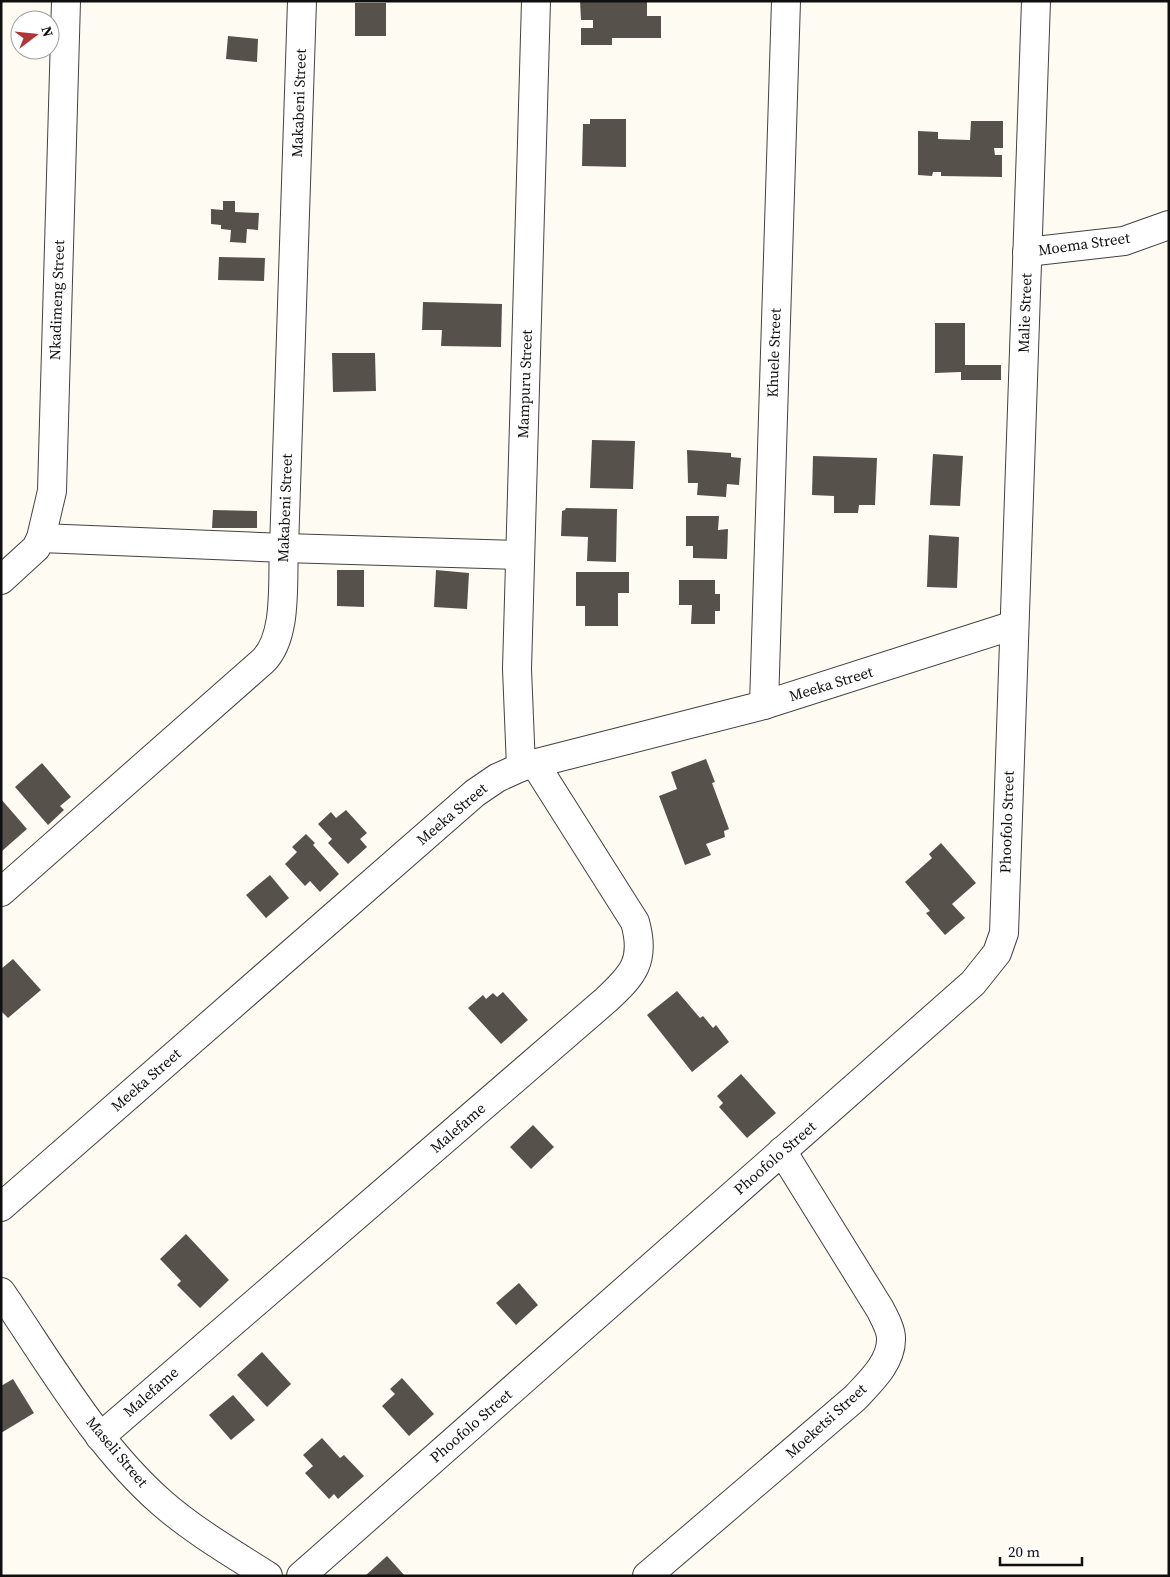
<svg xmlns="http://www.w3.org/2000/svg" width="1170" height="1577" viewBox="0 0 1170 1577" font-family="'Source Serif 4',serif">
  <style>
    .building { fill: #57514c }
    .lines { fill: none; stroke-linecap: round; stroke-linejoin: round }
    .minor-casing { stroke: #424242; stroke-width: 30 }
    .minor { stroke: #fff; stroke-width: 28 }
    .labels { text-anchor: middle; stroke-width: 5; stroke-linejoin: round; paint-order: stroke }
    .street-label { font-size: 15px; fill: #0f0f0f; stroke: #fff }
  </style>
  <rect width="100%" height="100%" fill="#fefcf2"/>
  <g class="building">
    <polygon points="580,1 647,1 647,16 661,16 661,38 612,38 612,45 581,45 581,28 593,28 593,20 581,20"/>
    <rect x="355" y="3" width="31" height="33"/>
    <polygon points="228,36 258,39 257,62 226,59"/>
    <polygon points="590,119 626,119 626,167 582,166 583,124 590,124"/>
    <polygon points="971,121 1003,121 1003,148 994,148 995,155 1002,155 1002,177 941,176 941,172 933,172 932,176 918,175 918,131 938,132 938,139 970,140"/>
    <polygon points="223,201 235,201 235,212 259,213 258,230 247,229 246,243 230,242 231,230 221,229 221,225 211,224 211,209 223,210"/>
    <polygon points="219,257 265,258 264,281 218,280"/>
    <polygon points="423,302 502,304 501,347 441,346 442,330 422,330"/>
    <polygon points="935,323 965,323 965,365 1001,365 1001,380 961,380 961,372 935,373"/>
    <polygon points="332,353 375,353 376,391 333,392"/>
    <polygon points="592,440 635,441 633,489 590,488"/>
    <polygon points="687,450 731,453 731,457 741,458 739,485 727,484 726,497 697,495 698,483 688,483"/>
    <polygon points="933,454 963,456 960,506 930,505"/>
    <polygon points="813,456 877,458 875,505 859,505 858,513 834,513 834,496 812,495"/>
    <polygon points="566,508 617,509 616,562 587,561 588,537 561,536 562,511 565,510"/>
    <polygon points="213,510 257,511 257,528 212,528"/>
    <polygon points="686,516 719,516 718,530 728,529 727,559 693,558 693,546 686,546"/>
    <polygon points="929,535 959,537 957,588 927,587"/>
    <polygon points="337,570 364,570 364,607 337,606"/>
    <polygon points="436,570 469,573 467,609 434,607"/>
    <polygon points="576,572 629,572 629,593 618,593 618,626 585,626 585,606 576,606"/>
    <polygon points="679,580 715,580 715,594 720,594 720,611 715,611 715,624 691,624 692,605 679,605"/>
    <polygon points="706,759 715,782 712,783 729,829 724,831 725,837 706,844 711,855 685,865 659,796 677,789 671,772"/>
    <polygon points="42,763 71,797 60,806 64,810 48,825 15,787"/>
    <polygon points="1,799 27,829 2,851 1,850"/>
    <polygon points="346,810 367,833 360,839 367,847 348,864 328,843 332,839 318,824 331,812 336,818"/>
    <polygon points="306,834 315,843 313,845 339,874 320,892 310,881 305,886 285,864 297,852 292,847"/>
    <polygon points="941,843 976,883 952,904 965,918 945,935 926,913 930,911 905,882 932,858 929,854"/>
    <polygon points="270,875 289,898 266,918 246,895"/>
    <polygon points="13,959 41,990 8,1018 1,1011 1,969"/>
    <polygon points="677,991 700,1018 703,1016 713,1028 716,1025 729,1042 692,1072 647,1015"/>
    <polygon points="503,992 528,1020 501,1044 468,1008 483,995 486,999 493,993 497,997"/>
    <polygon points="741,1074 776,1113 747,1138 719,1107 723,1103 717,1096"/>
    <polygon points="533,1125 554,1147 531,1169 510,1147"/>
    <polygon points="186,1234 229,1280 200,1308 177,1285 181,1281 160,1259"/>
    <polygon points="519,1283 538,1305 516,1325 496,1303"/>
    <polygon points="262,1352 291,1384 267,1407 237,1375"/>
    <polygon points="402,1378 434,1414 409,1436 382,1406 395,1394 390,1389"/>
    <polygon points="13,1379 34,1413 1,1433 1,1386"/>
    <polygon points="233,1395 255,1420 231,1440 209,1415"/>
    <polygon points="322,1438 340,1458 344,1455 364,1476 338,1499 334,1494 329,1499 305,1473 313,1466 303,1455"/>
    <polygon points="387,1556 405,1576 365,1576"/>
  </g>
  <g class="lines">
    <g class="minor-casing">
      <g id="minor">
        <polyline points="1027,252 1124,241 1169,225"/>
        <polyline points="41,538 284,548 520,555"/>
        <polyline points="1,580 36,548 41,538 52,491 66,1"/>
        <polyline points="764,705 786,1"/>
        <polyline points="521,767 517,669 536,1"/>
        <path d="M1 892 263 661C288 637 282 582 284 548L302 1"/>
        <polyline points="1,1207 475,793 497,778 521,767 764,705 1014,625"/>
        <path d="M1 1292C51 1365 96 1445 162 1503 194 1531 232 1553 268 1576"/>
        <path d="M100 1437 606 1000C633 975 646 961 635 922L535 764"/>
        <polyline points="301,1576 973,983 997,953 1004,933 1036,1"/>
        <path d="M647 1576 855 1398C870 1382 892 1362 891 1338 891 1329 884 1317 880 1309L782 1151"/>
      </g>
    </g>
    <use href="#minor" class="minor"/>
  </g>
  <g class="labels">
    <g class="street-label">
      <text transform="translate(299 103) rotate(-88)" y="5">Makabeni Street</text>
      <text transform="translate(1084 244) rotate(-8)" y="5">Moema Street</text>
      <text transform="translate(57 300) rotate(-88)" y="5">Nkadimeng Street</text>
      <text transform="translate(1025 313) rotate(-88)" y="5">Malie Street</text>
      <text transform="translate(774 353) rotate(-88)" y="5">Khuele Street</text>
      <text transform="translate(525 384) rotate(-88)" y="5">Mampuru Street</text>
      <text transform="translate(285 508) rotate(-88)" y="5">Makabeni Street</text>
      <text transform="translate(831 684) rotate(-17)" y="5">Meeka Street</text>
      <text transform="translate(452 814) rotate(-40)" y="5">Meeka Street</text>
      <text transform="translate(1007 822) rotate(-88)" y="5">Phoofolo Street</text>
      <text transform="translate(146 1080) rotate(-41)" y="5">Meeka Street</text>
      <text transform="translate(458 1128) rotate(-41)" y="5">Malefame</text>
      <text transform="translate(775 1158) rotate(-41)" y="5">Phoofolo Street</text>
      <text transform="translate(151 1392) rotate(-41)" y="5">Malefame</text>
      <text transform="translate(826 1421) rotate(-42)" y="5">Moeketsi Street</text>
      <text transform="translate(471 1426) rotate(-41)" y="5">Phoofolo Street</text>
      <text transform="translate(117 1452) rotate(50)" y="5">Maseli Street</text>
    </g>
  </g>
  <rect width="1170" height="1577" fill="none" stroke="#0f0f0f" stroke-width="5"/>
  <g transform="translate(35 35) rotate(74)"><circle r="24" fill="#ffffff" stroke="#9f9f9f"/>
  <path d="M0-4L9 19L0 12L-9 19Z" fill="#b13537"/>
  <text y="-8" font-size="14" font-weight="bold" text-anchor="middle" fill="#0f0f0f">N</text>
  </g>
  <path d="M1000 1557v8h82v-8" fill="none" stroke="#0f0f0f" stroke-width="2.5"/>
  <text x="1008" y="1557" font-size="15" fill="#0f0f0f" stroke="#ffffff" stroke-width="4" paint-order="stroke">20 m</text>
</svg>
